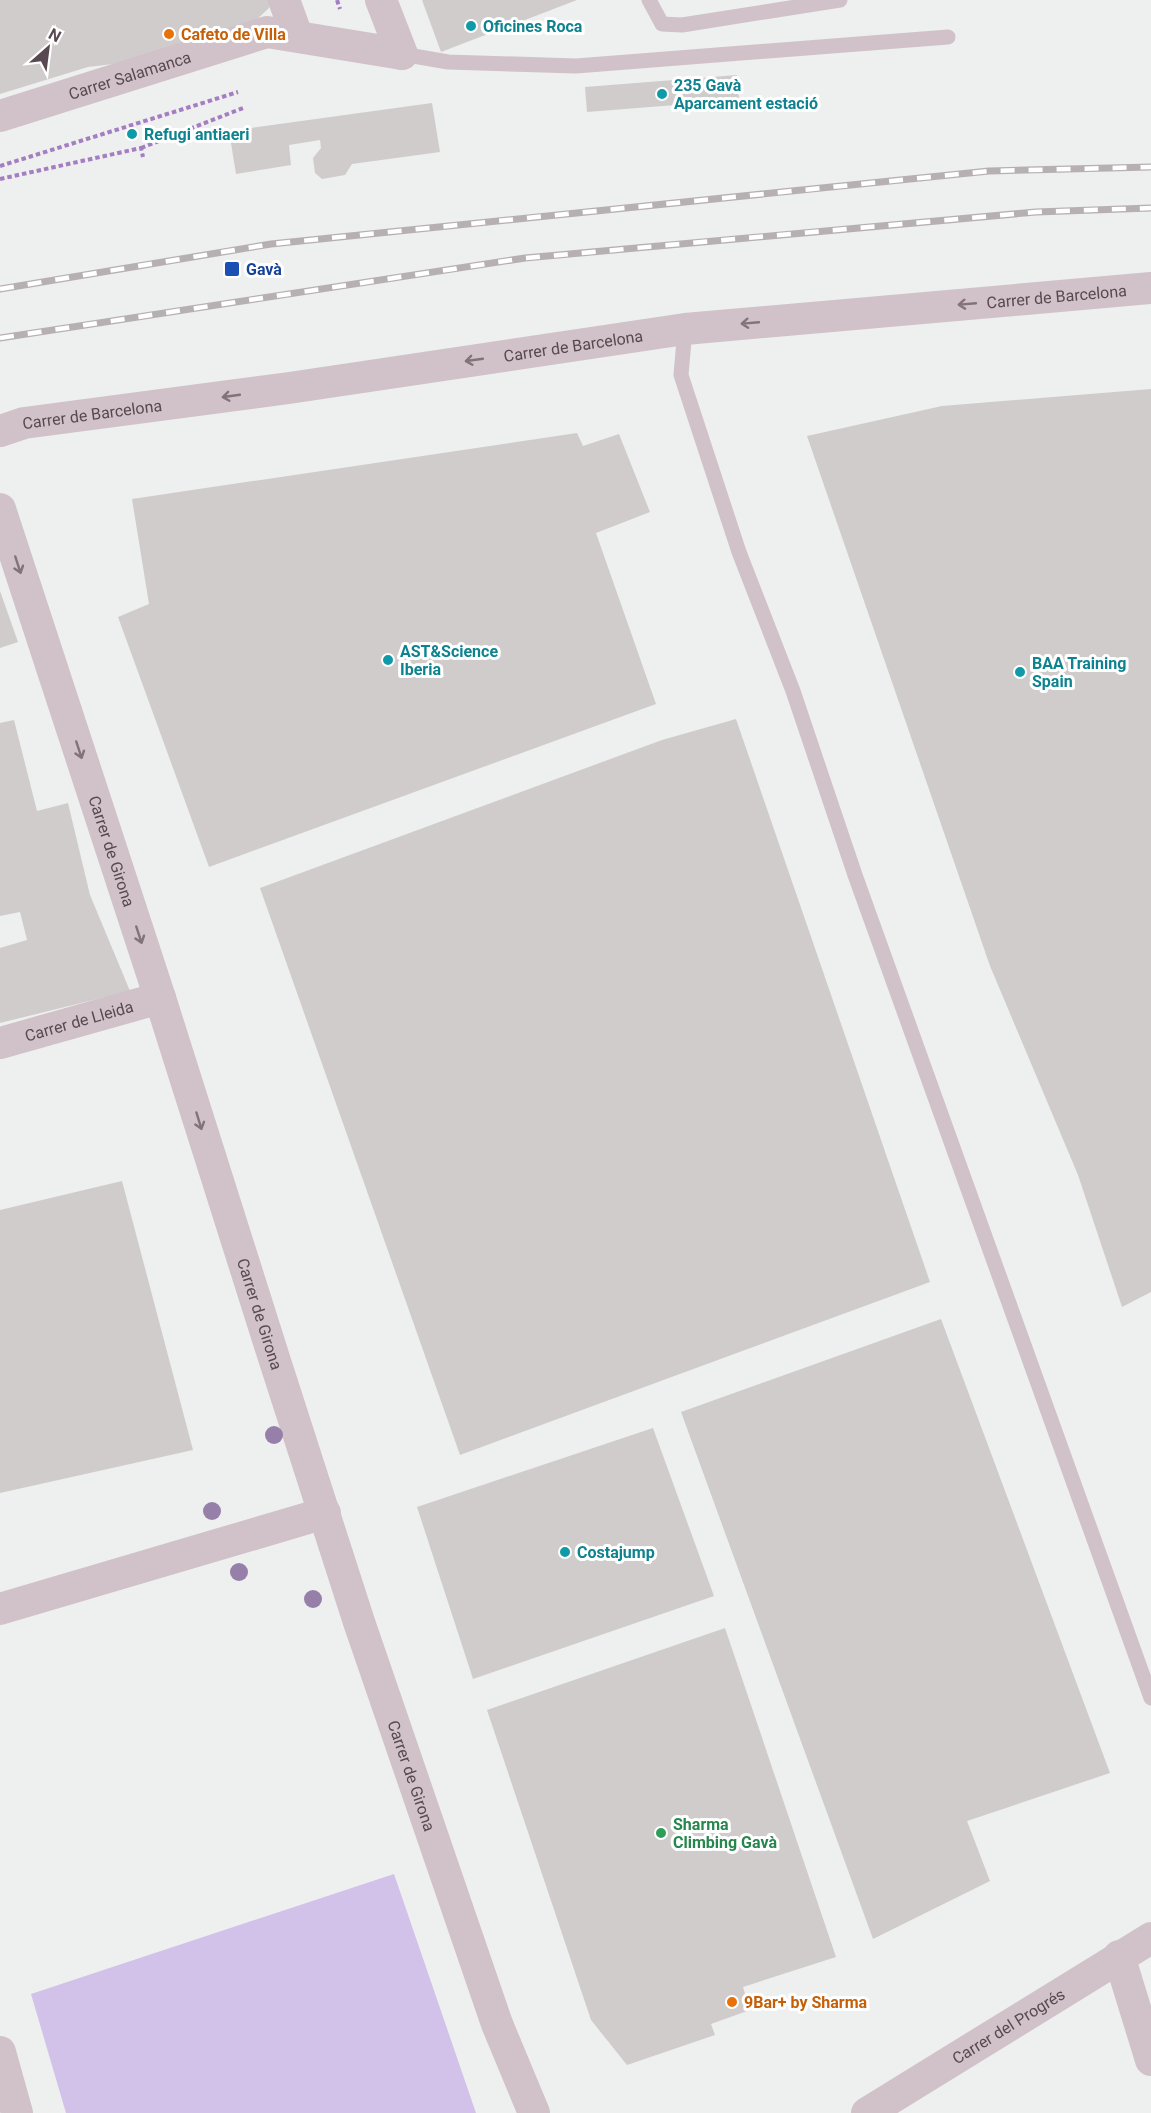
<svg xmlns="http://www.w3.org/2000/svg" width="1151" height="2113" viewBox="0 0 1151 2113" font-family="Roboto,sans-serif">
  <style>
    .green { fill: #d2c1e9 }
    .building { fill: #d1cccc }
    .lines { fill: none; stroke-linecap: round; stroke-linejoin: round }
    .path { stroke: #a47dc2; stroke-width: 4; stroke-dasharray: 4.5 3; stroke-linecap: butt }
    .lane { stroke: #d1c2c9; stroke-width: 15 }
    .street { stroke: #d1c2c9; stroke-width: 32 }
    .rail-casing { stroke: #b7b0b2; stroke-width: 7 }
    .rail { stroke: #fff; stroke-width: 4.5; stroke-dasharray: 14; stroke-linecap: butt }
    .tree { fill: #967fa9 }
    .oneway { stroke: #82737a }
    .culture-dot { fill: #0f9aa8; stroke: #fff; stroke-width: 2 }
    .food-dot { fill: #e8710a; stroke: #fff; stroke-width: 2 }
    .transit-dot { fill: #1a4fb4; stroke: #fff; stroke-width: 2 }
    .leisure-dot { fill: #2e9e5b; stroke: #fff; stroke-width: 2 }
    .labels { text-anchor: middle; stroke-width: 6; stroke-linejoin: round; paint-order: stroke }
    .culture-label { font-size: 16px; font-weight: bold; fill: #0d838f; stroke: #fff; text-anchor: start }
    .food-label { font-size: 16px; font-weight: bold; fill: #c56008; stroke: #fff; text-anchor: start }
    .street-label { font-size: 16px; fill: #584850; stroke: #fff }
    .transit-label { font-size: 16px; font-weight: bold; fill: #164399; stroke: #fff; text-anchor: start }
    .leisure-label { font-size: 16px; font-weight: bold; fill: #27864d; stroke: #fff; text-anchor: start }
  </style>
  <rect width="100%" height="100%" fill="#edf0ee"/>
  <polygon class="green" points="394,1874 476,2113 66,2113 31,1994"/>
  <g class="building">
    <polygon points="0,0 271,0 269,8 254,22 130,62 88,67 0,94"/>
    <polygon points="422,0 577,0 441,52"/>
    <polygon points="737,75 739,100 587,112 585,87"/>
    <polygon points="432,103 440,152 352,164 345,175 322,179 315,173 313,158 321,148 320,140 289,145 291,165 236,174 229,131"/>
    <polygon points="1151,389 1151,1292 1122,1307 1078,1175 990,966 807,436 942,406"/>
    <polygon points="577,433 583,446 619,434 650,512 596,533 656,704 209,867 118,617 149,604 132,499"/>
    <polygon points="0,591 18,642 0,648"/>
    <polygon points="736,719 930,1282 460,1455 260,888 662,740"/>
    <polygon points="14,720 37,811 68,803 90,895 130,991 0,1023 0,948 27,940 20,912 0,916 0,723"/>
    <polygon points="122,1181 193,1450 0,1493 0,1210"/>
    <polygon points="941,1319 1110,1773 967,1821 990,1881 873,1939 681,1412"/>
    <polygon points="653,1428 714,1596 473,1679 417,1507"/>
    <polygon points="725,1628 836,1957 743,1987 750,2010 711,2024 715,2035 627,2065 591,2020 487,1710"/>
  </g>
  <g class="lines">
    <g class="path">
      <polyline points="337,0 340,9"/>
      <polyline points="141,148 243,108"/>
      <polyline points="0,166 238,92"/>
      <polyline points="0,179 141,148 143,157"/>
    </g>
    <g class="lane">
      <polyline points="649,0 662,24 682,25 840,0"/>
      <polyline points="402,54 448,62 576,66 948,37"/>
      <polyline points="685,329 681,375 739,552 793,691 855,875 1151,1698"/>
    </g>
    <g class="street">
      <polyline points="284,0 297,36"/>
      <polyline points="381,0 402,54"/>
      <path id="s1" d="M0 116 267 32 402 54"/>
      <path id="s2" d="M0 431 24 423 289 388 685 329 1151 288"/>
      <path id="s3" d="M0 509 160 998 274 1358 359 1622 497 2024 534 2113"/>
      <path id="s4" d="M0 1043 160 998"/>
      <polyline points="0,1609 325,1513"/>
      <polyline points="1119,1956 1151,2060"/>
      <polyline points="0,2052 17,2113"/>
      <path id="s5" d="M867 2113 1151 1938"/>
    </g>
    <g class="rail-casing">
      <g id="rail">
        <polyline points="0,289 271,244 989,171 1151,167"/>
        <polyline points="0,338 525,258 1036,212 1151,208"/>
      </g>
    </g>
    <use href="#rail" class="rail"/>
  </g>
  <g class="tree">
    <circle cx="274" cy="1435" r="9"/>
    <circle cx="212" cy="1511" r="9"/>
    <circle cx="239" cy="1572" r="9"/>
    <circle cx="313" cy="1599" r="9"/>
  </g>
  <defs><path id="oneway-shaft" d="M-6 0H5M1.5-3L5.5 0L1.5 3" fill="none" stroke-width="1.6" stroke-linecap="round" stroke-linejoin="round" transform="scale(1.5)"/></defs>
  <g class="oneway">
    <use href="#oneway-shaft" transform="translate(967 304) rotate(175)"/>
    <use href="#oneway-shaft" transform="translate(750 323) rotate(175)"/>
    <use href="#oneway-shaft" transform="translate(474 360) rotate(172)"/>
    <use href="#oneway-shaft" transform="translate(231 396) rotate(172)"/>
    <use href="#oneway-shaft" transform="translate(18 565) rotate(72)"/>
    <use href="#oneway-shaft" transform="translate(79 750) rotate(72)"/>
    <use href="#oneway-shaft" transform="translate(139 935) rotate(72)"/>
    <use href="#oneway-shaft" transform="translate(199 1121) rotate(73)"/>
  </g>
  <g class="culture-dot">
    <circle cx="471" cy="26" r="6"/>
    <circle cx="662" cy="94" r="6"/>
    <circle cx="132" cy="134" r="6"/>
    <circle cx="388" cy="660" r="6"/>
    <circle cx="1020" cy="672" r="6"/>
    <circle cx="565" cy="1552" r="6"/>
  </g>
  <g class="food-dot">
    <circle cx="169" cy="34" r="6"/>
    <circle cx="732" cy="2002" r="6"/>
  </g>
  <rect class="transit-dot" x="224" y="261" width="16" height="16" rx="3"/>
  <circle class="leisure-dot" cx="661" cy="1833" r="6"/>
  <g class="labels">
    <g class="culture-label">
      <text x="483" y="32">Oficines Roca</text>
      <text x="674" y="91">235 Gavà<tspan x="674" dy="18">Aparcament estació</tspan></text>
      <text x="144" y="140">Refugi antiaeri</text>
      <text x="400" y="657">AST&amp;Science<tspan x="400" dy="18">Iberia</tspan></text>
      <text x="1032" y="669">BAA Training<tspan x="1032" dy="18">Spain</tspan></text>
      <text x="577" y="1558">Costajump</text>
    </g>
    <g class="food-label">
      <text x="181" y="40">Cafeto de Villa</text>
      <text x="744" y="2008">9Bar+ by Sharma</text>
    </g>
    <g class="street-label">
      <text dy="6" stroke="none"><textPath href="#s1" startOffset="136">Carrer Salamanca</textPath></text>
      <text dy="6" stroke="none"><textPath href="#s2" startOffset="1066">Carrer de Barcelona</textPath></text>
      <text dy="6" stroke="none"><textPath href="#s2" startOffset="580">Carrer de Barcelona</textPath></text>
      <text dy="6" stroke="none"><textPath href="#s2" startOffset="94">Carrer de Barcelona</textPath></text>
      <text dy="6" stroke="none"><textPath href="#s3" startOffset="360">Carrer de Girona</textPath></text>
      <text dy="6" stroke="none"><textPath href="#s4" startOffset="82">Carrer de Lleida</textPath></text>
      <text dy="6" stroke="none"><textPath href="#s3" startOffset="846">Carrer de Girona</textPath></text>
      <text dy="6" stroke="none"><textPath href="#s3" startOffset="1332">Carrer de Girona</textPath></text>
      <text dy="6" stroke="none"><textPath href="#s5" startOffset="166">Carrer del Progrés</textPath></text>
    </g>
    <g class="transit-label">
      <text x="246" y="275">Gavà</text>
    </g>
    <g class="leisure-label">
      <text x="673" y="1830">Sharma<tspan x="673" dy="18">Climbing Gavà</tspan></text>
    </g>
  </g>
  <g transform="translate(48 48) rotate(28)" stroke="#ffffff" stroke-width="4.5" paint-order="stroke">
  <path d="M0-4.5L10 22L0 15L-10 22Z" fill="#584850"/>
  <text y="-9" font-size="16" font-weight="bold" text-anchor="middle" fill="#584850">N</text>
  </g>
</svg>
